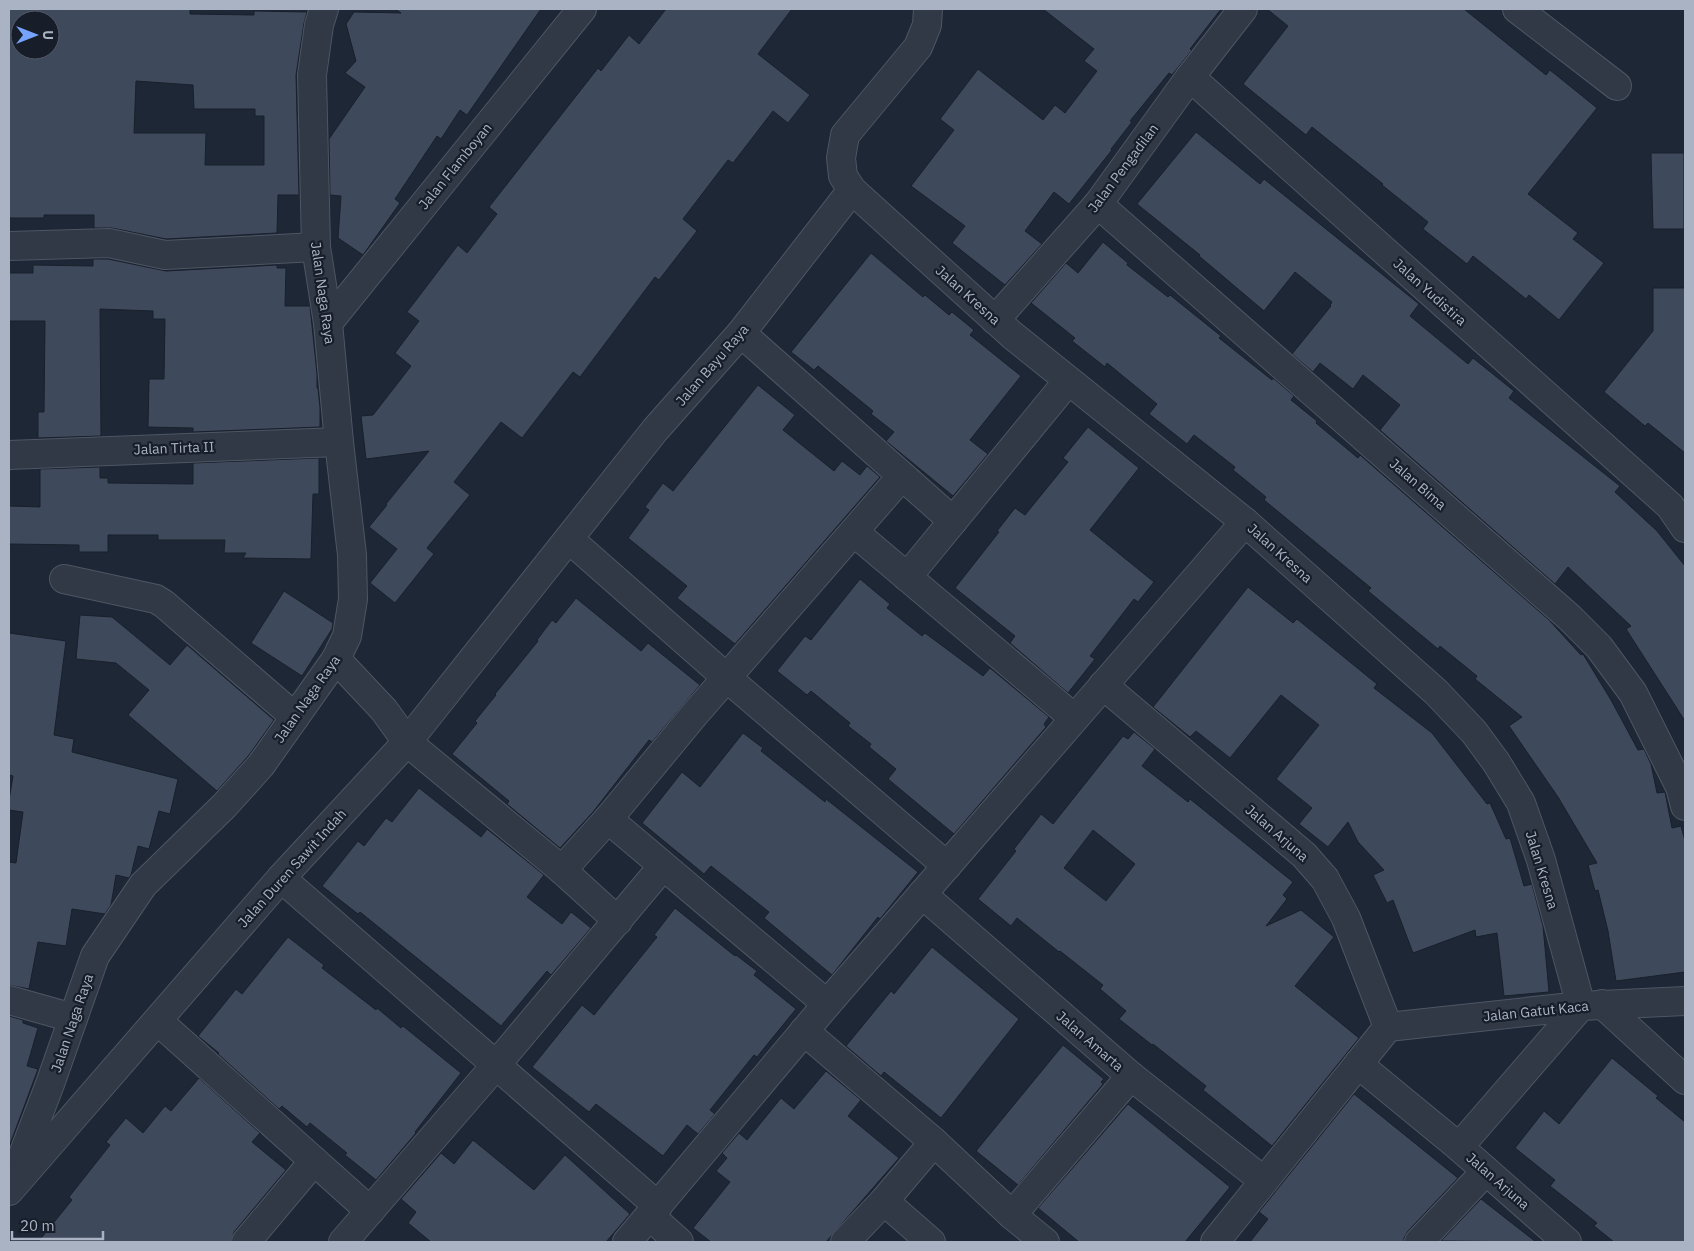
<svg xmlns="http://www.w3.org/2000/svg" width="1694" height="1251" viewBox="0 0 1694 1251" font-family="'IBM Plex Sans',sans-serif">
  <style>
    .building { fill: #3e495b; stroke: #19202c; fill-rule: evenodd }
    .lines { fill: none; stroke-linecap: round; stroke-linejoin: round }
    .minor-casing { stroke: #4e5664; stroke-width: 30 }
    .minor { stroke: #313946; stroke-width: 28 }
    .labels { text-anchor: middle; stroke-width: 4.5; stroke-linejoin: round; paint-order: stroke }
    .street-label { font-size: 14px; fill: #aab3c4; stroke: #171e2a }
  </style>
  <rect width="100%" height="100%" fill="#1d2735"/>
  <g class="building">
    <path d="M9 9H190V14L254 15V11L307 12 304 23 296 75 299 195H278L277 233 166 239 112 228H94V215H44V218H9ZM20 20H50V50H20ZM136 81 193 85 194 109H255V116H264V165H205L206 133H134Z"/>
    <polygon points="395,9 541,9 467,115 460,110 441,139 437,136 395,199 400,203 363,255 338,238 341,196 330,195 329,139 365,87 345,73 356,61 346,24 354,12 401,13"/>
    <polygon points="666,9 792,9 758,54 810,95 788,123 773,111 733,163 728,160 683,219 697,231 659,280 655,277 580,377 573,372 522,438 501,422 454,482 470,495 427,548 434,554 395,603 370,583 397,549 369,527 387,505 386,504 429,451 366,459 361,416 373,415 411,366 395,353 419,321 407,312 458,245 467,253 497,214 489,207 598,68 601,71 629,35 639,44"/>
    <polygon points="1043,9 1221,9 1190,49 1192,50 1172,75 1169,73 1130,121 1132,122 1111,149 1112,150 1069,204 1054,192 1025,231 1042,244 1005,285 952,243 965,226 911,186 954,130 940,119 978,69 1043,120 1055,105 1065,113 1097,71 1084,61 1094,49"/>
    <polygon points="1267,9 1464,9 1546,75 1550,70 1597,108 1528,194 1578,233 1573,239 1604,263 1559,320 1529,295 1526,299 1473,256 1467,264 1423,229 1428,222 1382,185 1383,184 1312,127 1306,135 1243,84 1288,26"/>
    <polygon points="1196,132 1260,184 1264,179 1419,304 1410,316 1468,364 1473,358 1514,391 1509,398 1620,486 1615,492 1657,531 1685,566 1685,721 1626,629 1631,626 1568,567 1555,584 1380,430 1400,405 1363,375 1353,389 1320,363 1313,372 1292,354 1331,306 1330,305 1332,302 1295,272 1264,311 1199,256 1200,255 1137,204"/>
    <polygon points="1651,153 1684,153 1684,229 1653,229"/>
    <polygon points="1103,242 1128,263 1127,265 1168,297 1170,295 1221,336 1219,338 1272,380 1273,378 1294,396 1291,400 1317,421 1316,423 1358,458 1360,455 1549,620 1581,655 1583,654 1611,700 1638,750 1644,749 1651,764 1657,793 1665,792 1672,828 1681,826 1685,841 1685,972 1616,981 1608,931 1598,890 1595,891 1588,865 1597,863 1558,797 1509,726 1522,717 1475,679 1477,676 1440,646 1438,649 1368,591 1371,588 1264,500 1266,497 1233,470 1235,467 1194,435 1187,444 1149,414 1157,404 1107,363 1105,367 1072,341 1075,338 1031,303 1066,263 1078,273"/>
    <polygon points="871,253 923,297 925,295 949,315 952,312 974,330 970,335 1021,376 970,440 988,454 953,496 886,441 894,432 871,414 873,411 818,366 814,370 791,352"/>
    <polygon points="93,259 108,259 166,271 277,265 277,268 286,268 285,306 310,306 317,374 317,388 318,388 320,408 320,427 193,432 193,428 148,427 149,379 164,379 165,319 153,319 153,311 100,309 101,436 38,438 38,412 44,412 45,321 9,321 9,273 33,273 33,265 93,266"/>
    <polygon points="1653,288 1685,288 1685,453 1648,423 1645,426 1604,392 1653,331"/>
    <polygon points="758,385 795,415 783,430 834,471 842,461 860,475 867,466 880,477 735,644 677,598 687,586 628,538 649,510 645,507 663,483 673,491"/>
    <polygon points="1088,427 1139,468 1090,530 1154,582 1138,602 1134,599 1090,656 1095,659 1068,693 1010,643 1015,636 955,588 999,532 997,531 1015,508 1025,515 1068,462 1063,458"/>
    <polygon points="319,458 319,494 313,494 311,559 243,558 246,553 224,553 225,540 158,540 158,535 108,535 108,552 79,552 79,545 9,544 9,506 40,507 40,469 100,467 100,478 108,478 108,483 193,484 193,463"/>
    <polygon points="860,579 890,604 887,608 922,636 925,633 983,676 990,668 1049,717 1044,724 1046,727 954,834 888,779 896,769 869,747 871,744 848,726 850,723 811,691 807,695 777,671 805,636 811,640"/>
    <polygon points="1248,587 1293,623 1297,619 1377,684 1374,688 1432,733 1487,804 1490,803 1506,839 1510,838 1524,886 1532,884 1543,926 1549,992 1504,996 1497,933 1476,937 1475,930 1413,953 1393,900 1387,903 1373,875 1384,870 1358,842 1348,822 1328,847 1299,824 1312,808 1276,779 1319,725 1281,695 1230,758 1196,731 1190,737 1153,707"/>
    <polygon points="284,591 333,623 332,629 302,676 251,643"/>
    <polygon points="576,598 641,651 648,643 700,685 652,742 649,740 593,812 560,848 507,804 509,801 452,754 477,723 475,721 496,695 495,694 538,641 537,640 552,620 556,623"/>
    <polygon points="80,615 112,617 170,665 187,645 274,720 249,755 217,791 128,715 149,690 116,663 76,659"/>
    <polygon points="9,633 66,641 54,735 74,739 72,752 178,779 170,814 159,811 149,849 138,846 131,875 129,878 116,875 111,905 105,914 72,909 66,946 38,942 29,989 9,985 9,862 16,863 23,812 9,810 9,800 13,776 9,775"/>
    <path d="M1134 732 1155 749 1142 766 1188 802 1190 799 1293 882 1283 895 1287 899 1266 926 1301 910 1334 937 1295 986 1359 1038 1272 1146 1203 1090 1206 1086 1153 1044 1152 1045 1119 1019 1126 1011 1100 989 1103 985 1060 951 1059 952 1017 918 1011 926 978 899 1016 851 1014 849 1041 814 1053 824 1123 736 1128 739ZM1093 830 1135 864 1106 901 1064 868Z"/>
    <polygon points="743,733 763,748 761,751 825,802 826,799 918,872 880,919 878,917 832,975 764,918 769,912 711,866 704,874 642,823 682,772 700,787"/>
    <polygon points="419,788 481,837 487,829 544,875 527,897 562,924 571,912 591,928 551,975 547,971 501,1026 360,912 358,914 322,886 358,841 364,846 386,818 392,822"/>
    <polygon points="675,908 735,956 736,955 757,971 754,975 796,1009 757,1057 754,1055 710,1110 715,1114 698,1134 687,1125 663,1156 596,1104 589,1112 532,1067 582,1005 594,1015 657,937 654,935"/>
    <polygon points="288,937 324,965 322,968 376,1010 377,1008 401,1028 403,1026 461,1073 415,1132 416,1133 376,1180 345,1155 347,1153 310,1123 307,1127 282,1106 279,1109 218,1054 219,1053 198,1036 236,989 242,994"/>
    <polygon points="932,947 1019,1019 941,1118 884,1072 881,1076 846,1046 891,991 894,994"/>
    <polygon points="9,1016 23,1020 23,1023 38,1028 27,1066 38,1069 9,1147"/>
    <polygon points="1063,1045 1104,1079 1101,1082 1103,1084 1018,1185 976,1151"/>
    <polygon points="1612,1058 1658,1096 1656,1098 1685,1122 1685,1242 1614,1242 1594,1226 1597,1223 1550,1186 1555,1180 1515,1148 1544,1111 1559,1124"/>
    <polygon points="826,1071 861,1100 848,1116 899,1158 826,1242 711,1242 693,1228 730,1182 716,1171 727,1158 722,1153 739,1133 747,1140 781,1098 794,1109"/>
    <polygon points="199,1078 260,1133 252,1142 286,1170 234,1232 231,1242 38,1242 72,1200 69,1197 110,1145 106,1142 126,1118 143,1133 165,1106 171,1111"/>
    <polygon points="1354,1094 1458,1178 1408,1231 1404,1238 1404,1242 1250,1242 1268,1219 1259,1212"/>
    <polygon points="1128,1104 1230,1187 1185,1242 1079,1242 1038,1208"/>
    <polygon points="473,1140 534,1190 565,1155 630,1214 606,1242 431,1242 408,1223 416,1212 401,1199 441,1153 454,1164"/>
    <polygon points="1481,1199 1536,1242 1441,1241"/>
  </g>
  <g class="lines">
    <g class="minor-casing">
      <g id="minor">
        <polyline points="928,9 927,25 918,47 845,135 841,158 843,176 852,190 1012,335 1245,522 1436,692 1474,732 1496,762 1521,803 1541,860 1581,1006 1459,1147"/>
        <polyline points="1517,9 1617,86"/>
        <polyline points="1190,77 1670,506 1685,528"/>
        <polyline points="1098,204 1569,617 1599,647 1633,693 1680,787 1685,806"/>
        <polyline points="9,246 109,243 165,255 316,247"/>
        <polyline points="995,320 1098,204 1190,77 1243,9"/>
        <polyline points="328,323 582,9"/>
        <polyline points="741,333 953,521"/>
        <polyline points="9,455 339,442"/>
        <polyline points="854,532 1074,718"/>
        <polyline points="569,539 727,678 947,866"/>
        <polyline points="907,577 1068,381"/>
        <polyline points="64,579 156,599 164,604 295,717"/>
        <polyline points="336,659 384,710 407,742 562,870 618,921"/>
        <polyline points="1103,685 1304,855 1325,879 1346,918 1388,1027"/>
        <polyline points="608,819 827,1004"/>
        <polyline points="562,870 608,819 694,715 902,476"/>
        <polyline points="281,878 658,1206"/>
        <polyline points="922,894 1131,1076 1264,1181"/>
        <polyline points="9,1000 73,1018"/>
        <polyline points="1602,1004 1685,1080"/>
        <polyline points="158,1021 370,1211"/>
        <polyline points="1388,1027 1581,1006 1685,1001"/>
        <polyline points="804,1031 934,1142 1012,1215 1045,1242"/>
        <polyline points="1358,1064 1459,1147 1567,1242"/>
        <polyline points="16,1173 50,1084 95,956 143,885 224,806 261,765 336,659 347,636 353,599 352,555 339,442 328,323 316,247 312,75 319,25 324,9"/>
        <polyline points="9,1191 281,878 407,742 655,430 741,333 852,190"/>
        <polyline points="884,1201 931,1242"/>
        <polyline points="1012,1215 1131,1076"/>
        <polyline points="650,1216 679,1242"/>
        <polyline points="246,1242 314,1161"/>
        <polyline points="343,1242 496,1065 663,866"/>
        <polyline points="627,1242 827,1004 1245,522"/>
        <polyline points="845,1242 884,1201 934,1142"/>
        <polyline points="1215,1242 1388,1027"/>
        <polyline points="1419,1242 1486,1171"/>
      </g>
    </g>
    <use href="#minor" class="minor"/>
  </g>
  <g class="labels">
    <g class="street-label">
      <text transform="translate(455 166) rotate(-51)" y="5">Jalan Flamboyan</text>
      <text transform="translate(1123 168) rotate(-53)" y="5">Jalan Pengadilan</text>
      <text transform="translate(1430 292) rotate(42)" y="5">Jalan Yudistira</text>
      <text transform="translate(323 293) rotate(82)" y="5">Jalan Naga Raya</text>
      <text transform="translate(968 295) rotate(42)" y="5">Jalan Kresna</text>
      <text transform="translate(712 365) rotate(-49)" y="5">Jalan Bayu Raya</text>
      <text transform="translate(174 448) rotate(-2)" y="5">Jalan Tirta II</text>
      <text transform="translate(1418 484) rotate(41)" y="5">Jalan Bima</text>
      <text transform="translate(1280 553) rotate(42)" y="5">Jalan Kresna</text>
      <text transform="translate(307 699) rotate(-55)" y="5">Jalan Naga Raya</text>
      <text transform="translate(1277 833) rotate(41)" y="5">Jalan Arjuna</text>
      <text transform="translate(292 868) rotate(-48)" y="5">Jalan Duren Sawit Indah</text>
      <text transform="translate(1542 870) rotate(73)" y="5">Jalan Kresna</text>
      <text transform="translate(1536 1011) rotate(-6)" y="5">Jalan Gatut Kaca</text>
      <text transform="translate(72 1023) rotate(-71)" y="5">Jalan Naga Raya</text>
      <text transform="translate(1090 1041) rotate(41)" y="5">Jalan Amarta</text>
      <text transform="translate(1498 1181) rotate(41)" y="5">Jalan Arjuna</text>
    </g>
  </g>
  <rect width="1694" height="1251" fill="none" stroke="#aab3c4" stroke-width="20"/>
  <g transform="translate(35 35) rotate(90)"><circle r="24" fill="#171e2a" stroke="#525a68"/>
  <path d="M0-4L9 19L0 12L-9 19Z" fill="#76a4fd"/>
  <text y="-8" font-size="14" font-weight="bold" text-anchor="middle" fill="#aab3c4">U</text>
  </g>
  <path d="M12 1231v8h91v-8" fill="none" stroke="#aab3c4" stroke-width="2.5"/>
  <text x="20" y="1231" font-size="15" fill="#aab3c4" stroke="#171e2a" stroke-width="4" paint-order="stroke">20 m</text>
</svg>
